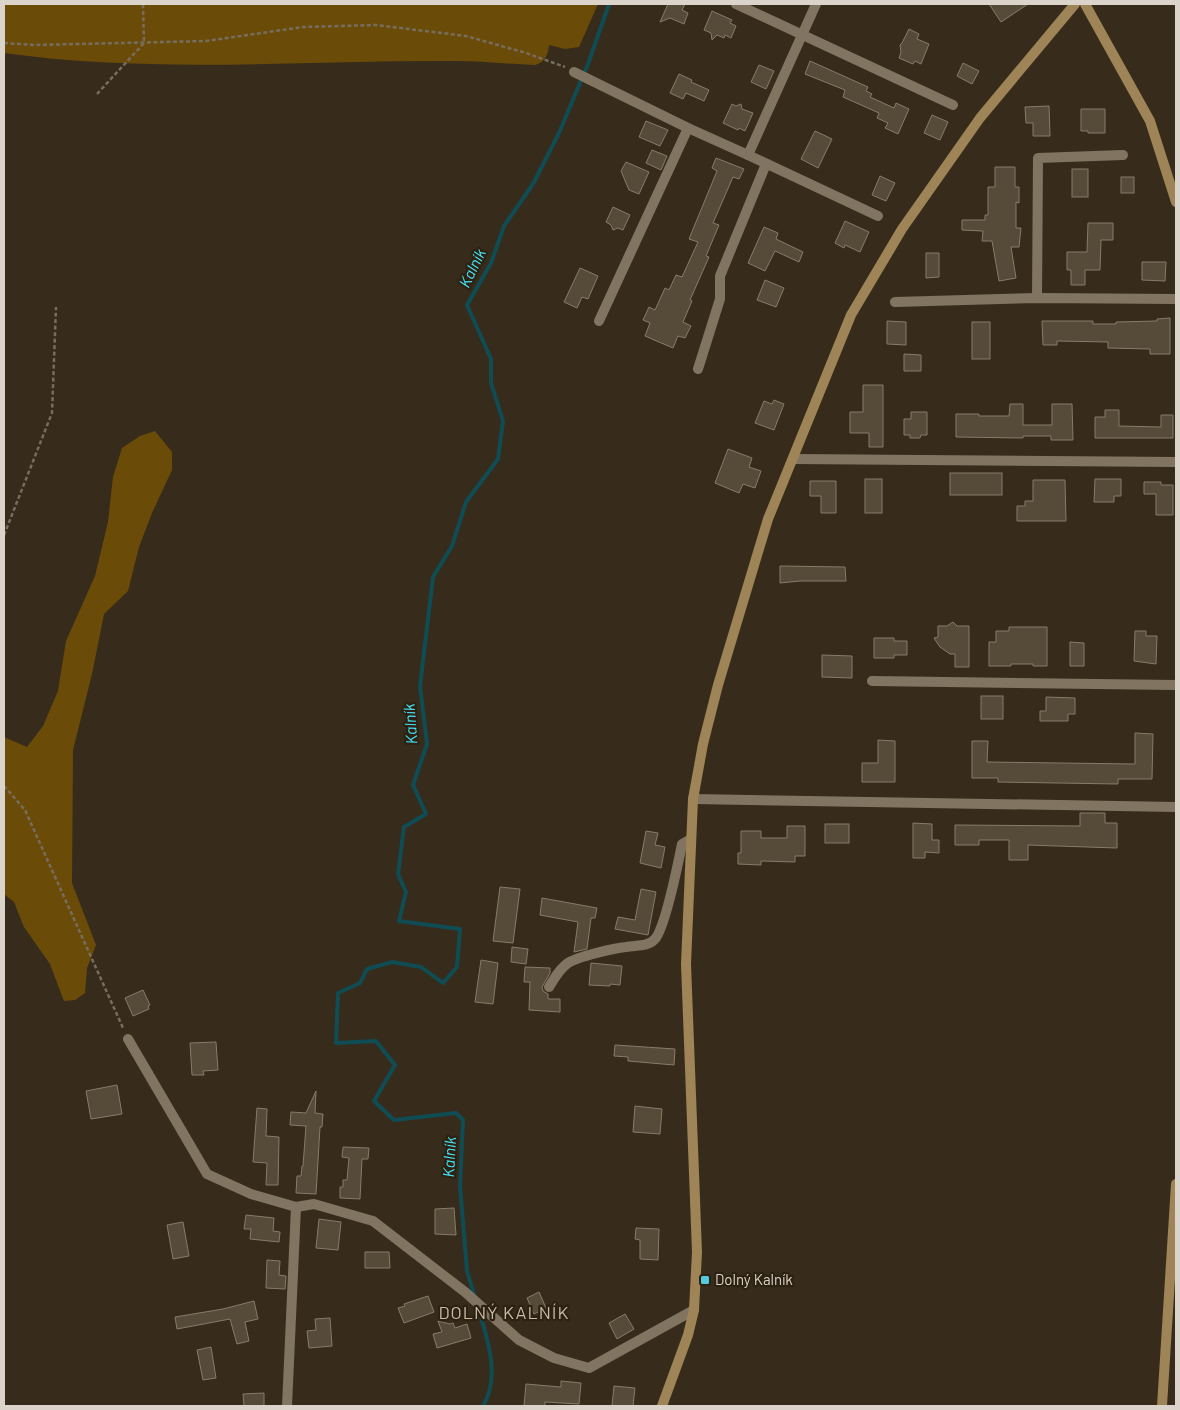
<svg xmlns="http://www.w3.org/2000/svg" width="1180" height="1410" viewBox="0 0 1180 1410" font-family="Barlow,sans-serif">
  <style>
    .green { fill: #6b4b08 }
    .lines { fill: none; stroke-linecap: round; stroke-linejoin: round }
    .stream { stroke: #0f4c54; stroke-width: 4 }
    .building { fill: #564b39; stroke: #887b68 }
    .path { stroke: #766d5e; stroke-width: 2.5; stroke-dasharray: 4 2.5; stroke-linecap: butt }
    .street { stroke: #817562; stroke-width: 10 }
    .secondary { stroke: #9e8457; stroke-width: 10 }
    .poi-dot { fill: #54cadd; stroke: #2d2211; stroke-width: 2 }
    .labels { text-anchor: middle; stroke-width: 4.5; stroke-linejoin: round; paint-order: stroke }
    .poi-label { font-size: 15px; fill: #dbd4ca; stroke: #2d2211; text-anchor: start }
    .water-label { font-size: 16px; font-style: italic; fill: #46e4fb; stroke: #2d2211 }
    .quarter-label { font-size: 18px; letter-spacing: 1px; fill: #c9bca7; stroke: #2d2211 }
  </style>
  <rect width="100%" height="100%" fill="#372c1b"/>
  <g class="green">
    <path d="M4 4H598L579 47 565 49 549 45C548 55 545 62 535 65 508 64 481 61 455 61 304 60 154 74 4 53Z"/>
    <polygon points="155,431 172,452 172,470 152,513 139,547 128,591 104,614 92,674 73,750 72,883 96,945 87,968 85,993 75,1000 64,1001 50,964 24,927 14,902 4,894 4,737 27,747 43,726 58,691 66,641 95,576 108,522 113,477 122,448 140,436"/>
  </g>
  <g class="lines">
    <g class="stream">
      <polyline points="475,1298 467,1271 460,1186 463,1120 456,1113 394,1120 374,1101 395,1065 376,1041 336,1043 338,993 360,983 367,969 392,962 421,967 443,983 457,967 460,929 399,921 406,892 398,874 404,827 426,814 413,785 427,744 420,686 433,577 452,546 466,502 498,459 503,421 491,383 491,359 467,305 491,263 504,226 533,184 559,133 588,64 609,4"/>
      <path d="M478 1307C487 1339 501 1375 483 1406"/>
    </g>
  </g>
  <g class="building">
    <polygon points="668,4 685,4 682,10 688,13 684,24 670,18 660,22"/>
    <polygon points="989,4 1028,4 1001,22"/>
    <polygon points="712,11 732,20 730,23 736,26 731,38 725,35 724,38 717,35 712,40 711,33 704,30"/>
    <polygon points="909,29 919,34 917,39 929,44 921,64 915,61 913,64 899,58 901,52 900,45 902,43"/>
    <polygon points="810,61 868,87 866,91 872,94 870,97 894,108 896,103 909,109 898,134 885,128 888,123 877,118 879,113 843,97 845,90 805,74"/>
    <polygon points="963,63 979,71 972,84 957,76"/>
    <polygon points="759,65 774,71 766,89 751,82"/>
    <polygon points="679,74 692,80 691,82 709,90 704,101 686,93 683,99 670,93"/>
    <polygon points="732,104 736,106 741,104 742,109 753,113 745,131 739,128 738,130 723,123"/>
    <polygon points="1049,106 1050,136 1033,136 1033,123 1026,123 1025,107"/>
    <polygon points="1081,109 1105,109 1105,133 1088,133 1088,131 1081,131"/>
    <polygon points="932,115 948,122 940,140 924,133"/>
    <polygon points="646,121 668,130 660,146 639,137"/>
    <polygon points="815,131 832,139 818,168 801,159"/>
    <polygon points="652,150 667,156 661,170 646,163"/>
    <polygon points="716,158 744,169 739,179 733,177 713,223 719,225 706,256 709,257 690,300 692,301 683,322 691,326 685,338 678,336 673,348 645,336 650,323 643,320 649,307 655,310 665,288 669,290 676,275 682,277 698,242 689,239 717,171 712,168"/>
    <polygon points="626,162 649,172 639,194 629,190 621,171"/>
    <polygon points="995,167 1015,167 1015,187 1019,187 1019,203 1016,202 1016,228 1021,228 1019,247 1011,247 1016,278 999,281 992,241 982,241 983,231 962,230 962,220 985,220 985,215 988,215 988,187 995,187"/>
    <rect x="1072" y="169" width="16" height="28"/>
    <polygon points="880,176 895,183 886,201 872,195"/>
    <rect x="1121" y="177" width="13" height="16"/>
    <polygon points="613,207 630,215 623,230 618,228 613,230 611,225 606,222"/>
    <polygon points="845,221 869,232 860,252 845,245 844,248 835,243"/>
    <polygon points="1088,223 1113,223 1113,240 1101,240 1100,270 1085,270 1085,285 1071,285 1071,270 1067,270 1067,252 1087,252"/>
    <polygon points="764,227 778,233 776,239 803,252 799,262 775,251 765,271 748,263"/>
    <polygon points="926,253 939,253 939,277 926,278"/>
    <polygon points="1142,262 1166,262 1165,281 1142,280"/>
    <polygon points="580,268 598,276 588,299 582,297 577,308 564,302"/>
    <polygon points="765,280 784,288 776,307 757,300"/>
    <polygon points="1170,318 1170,354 1150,354 1150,349 1108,348 1108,342 1057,341 1057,345 1043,345 1042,321 1093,321 1093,324 1116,324 1116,322 1157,321 1157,319"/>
    <polygon points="887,321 906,322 906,345 887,344"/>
    <rect x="972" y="322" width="18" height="37"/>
    <polygon points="904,354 921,355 921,371 904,371"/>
    <polygon points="863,385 883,385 883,447 869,447 869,433 850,433 850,412 863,412"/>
    <polygon points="774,400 784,404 774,430 755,423 764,401 772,404"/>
    <polygon points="1010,404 1023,404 1023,425 1052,425 1052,404 1072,404 1073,440 1051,440 1051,436 1023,436 1023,438 956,437 956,414 979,414 979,416 1009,416"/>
    <polygon points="1105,410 1119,410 1119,426 1161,427 1161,415 1173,415 1173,438 1095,438 1095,417 1105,417"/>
    <polygon points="911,412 927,412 927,435 921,435 920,438 910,438 910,435 904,435 904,419 911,419"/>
    <polygon points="728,449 752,458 749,467 761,471 755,488 743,484 739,493 715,483"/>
    <rect x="950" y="473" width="52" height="22"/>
    <rect x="865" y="479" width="17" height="34"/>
    <polygon points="1095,479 1121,479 1121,496 1114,496 1114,502 1094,502"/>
    <polygon points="1033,480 1065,480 1066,521 1017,521 1017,506 1025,506 1025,501 1033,501"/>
    <polygon points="810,481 836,481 836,513 821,513 821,496 810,496"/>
    <polygon points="1144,482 1161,482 1161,485 1173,485 1173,515 1156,515 1156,494 1144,494"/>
    <polygon points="780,566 845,567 846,581 800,581 780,583"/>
    <polygon points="953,622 957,626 969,626 969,667 955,667 955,654 950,654 940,647 934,638 938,637 938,626 947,626"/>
    <polygon points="1009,627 1047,627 1047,666 1033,666 1033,664 1011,664 1011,666 989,666 989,642 996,642 996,631 1009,631"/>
    <polygon points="1135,631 1146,631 1146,636 1157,636 1156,664 1134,661"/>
    <polygon points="874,638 894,638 894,641 907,641 907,655 894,655 894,658 874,658"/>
    <polygon points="1070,642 1084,643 1084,666 1070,666"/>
    <polygon points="822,655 852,656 852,678 822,677"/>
    <rect x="981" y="696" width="22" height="23"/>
    <polygon points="1046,697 1075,698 1075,714 1068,714 1068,721 1040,721 1040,711 1046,711"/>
    <polygon points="1135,733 1153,734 1152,779 1118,779 1118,784 998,782 998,778 972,778 972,741 988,741 987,762 1135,764"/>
    <polygon points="878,740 895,741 895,782 862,782 862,763 878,763"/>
    <polygon points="1080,813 1105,813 1105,823 1117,823 1117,848 1028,845 1028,860 1009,860 1009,840 979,840 979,845 955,845 955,825 1080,826"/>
    <polygon points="913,823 932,824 932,840 939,840 939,853 925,852 925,858 913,858"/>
    <rect x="825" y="824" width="24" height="19"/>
    <polygon points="787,826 805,826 805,856 795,856 795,862 761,861 761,865 738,864 738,853 741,853 741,831 761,831 761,838 787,838"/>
    <polygon points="646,831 658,833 655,845 665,847 661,868 640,863"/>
    <polygon points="500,887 520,889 513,943 493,941"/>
    <polygon points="641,889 656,892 648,935 615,929 618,917 635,920"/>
    <polygon points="542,898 597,908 595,918 591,918 587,949 574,952 578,922 540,915"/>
    <polygon points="512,947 528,949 526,964 511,962"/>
    <polygon points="481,960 498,963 493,1004 475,1002"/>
    <polygon points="591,963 622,966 620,985 610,984 610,986 589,985"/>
    <polygon points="525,967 550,968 550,973 542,987 543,991 548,994 548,999 560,999 560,1012 529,1010 530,982 524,982"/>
    <polygon points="143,990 150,1005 148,1006 149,1009 133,1016 125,998"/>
    <polygon points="216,1042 218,1070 203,1071 204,1075 192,1075 190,1043"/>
    <polygon points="615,1045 675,1049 674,1065 628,1061 628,1057 614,1056"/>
    <polygon points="117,1085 122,1114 91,1119 86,1091"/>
    <polygon points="316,1091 315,1113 323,1114 322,1127 320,1127 316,1194 296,1193 297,1176 301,1176 302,1166 303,1166 306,1126 290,1125 291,1112 306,1113"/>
    <polygon points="635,1106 662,1109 660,1134 633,1132"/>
    <polygon points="257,1108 267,1109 266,1136 279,1137 278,1185 266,1185 267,1163 253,1162"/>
    <polygon points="343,1147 369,1148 368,1159 362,1159 360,1199 340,1198 340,1187 343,1187 343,1180 347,1180 349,1158 342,1157"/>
    <polygon points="454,1208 456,1235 435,1234 435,1209"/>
    <polygon points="246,1215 274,1218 273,1231 280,1232 279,1242 250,1239 251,1229 244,1229"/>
    <polygon points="319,1219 341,1222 338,1250 316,1248"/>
    <polygon points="183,1222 189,1256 173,1259 167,1225"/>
    <polygon points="636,1228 659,1229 658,1260 640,1259 640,1240 635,1239"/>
    <polygon points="365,1252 389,1252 390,1268 365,1268"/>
    <polygon points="267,1260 280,1261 279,1275 286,1276 285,1289 266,1288"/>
    <polygon points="539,1292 546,1308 534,1314 527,1298"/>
    <polygon points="428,1296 434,1312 404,1323 398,1308 405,1306 404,1304"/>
    <polygon points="254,1301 258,1319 245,1322 249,1341 237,1344 230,1319 177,1329 175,1317 223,1309"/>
    <polygon points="625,1314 634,1329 617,1339 609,1323"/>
    <polygon points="330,1318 332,1346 309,1348 307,1331 316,1330 315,1319"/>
    <polygon points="438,1321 450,1324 453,1323 455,1328 467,1324 471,1338 437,1348 433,1334 442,1332"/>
    <polygon points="211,1347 216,1378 203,1380 197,1350"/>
    <polygon points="561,1381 581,1383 579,1404 545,1402 545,1406 524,1406 526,1384 561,1387"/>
    <polygon points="614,1386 635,1388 633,1406 612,1406"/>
    <polygon points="264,1393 264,1406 244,1406 243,1394"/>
  </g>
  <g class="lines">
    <g class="path">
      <polyline points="4,43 35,45 206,41 303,27 376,25 466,36 526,53 565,67"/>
      <polyline points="97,94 144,43 143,4"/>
      <polyline points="4,535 52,413 56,307"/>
      <polyline points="4,786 25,810 123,1028"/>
    </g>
    <g class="street">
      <polyline points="736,4 953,105"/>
      <polyline points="816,4 748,155 878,216"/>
      <polyline points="574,72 688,128 748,155"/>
      <polyline points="1037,298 1038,158 1123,155"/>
      <polyline points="895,302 1037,298 1176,299"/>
      <polyline points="599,321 688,128"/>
      <polyline points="698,369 720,299 720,276 766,164"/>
      <polyline points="793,459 1176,462"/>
      <polyline points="872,681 1176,685"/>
      <polyline points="693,799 1176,807"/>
      <path d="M549 987C554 979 559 969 568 963 577 957 614 948 626 947 636 945 648 947 655 939 666 926 678 863 682 844L691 839"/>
      <polyline points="128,1039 207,1174 251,1194 296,1207 314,1204 373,1221 465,1292 519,1340 554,1358 589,1368 694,1310"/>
      <polyline points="287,1406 296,1207"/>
    </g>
    <g class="secondary">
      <polyline points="1085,4 1150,121 1176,202"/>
      <polyline points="662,1406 688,1335 694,1310 697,1252 686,964 693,799 703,744 718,685 768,519 851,315 902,229 980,118 1075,4"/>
      <polyline points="1162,1406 1176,1184"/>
    </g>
  </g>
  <rect class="poi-dot" x="700" y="1275" width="10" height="10" rx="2.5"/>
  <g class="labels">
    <g class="poi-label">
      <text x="715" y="1285">Dolný Kalník</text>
    </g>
    <g class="water-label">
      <text transform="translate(472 268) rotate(-64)" y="6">Kalník</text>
      <text transform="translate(410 724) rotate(-94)" y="6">Kalník</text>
      <text transform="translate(449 1157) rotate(-87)" y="6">Kalník</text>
    </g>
    <g class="quarter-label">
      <text x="504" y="1319">DOLNÝ KALNÍK</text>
    </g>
  </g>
  <rect width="1180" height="1410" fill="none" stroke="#dbd4ca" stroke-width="10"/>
</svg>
